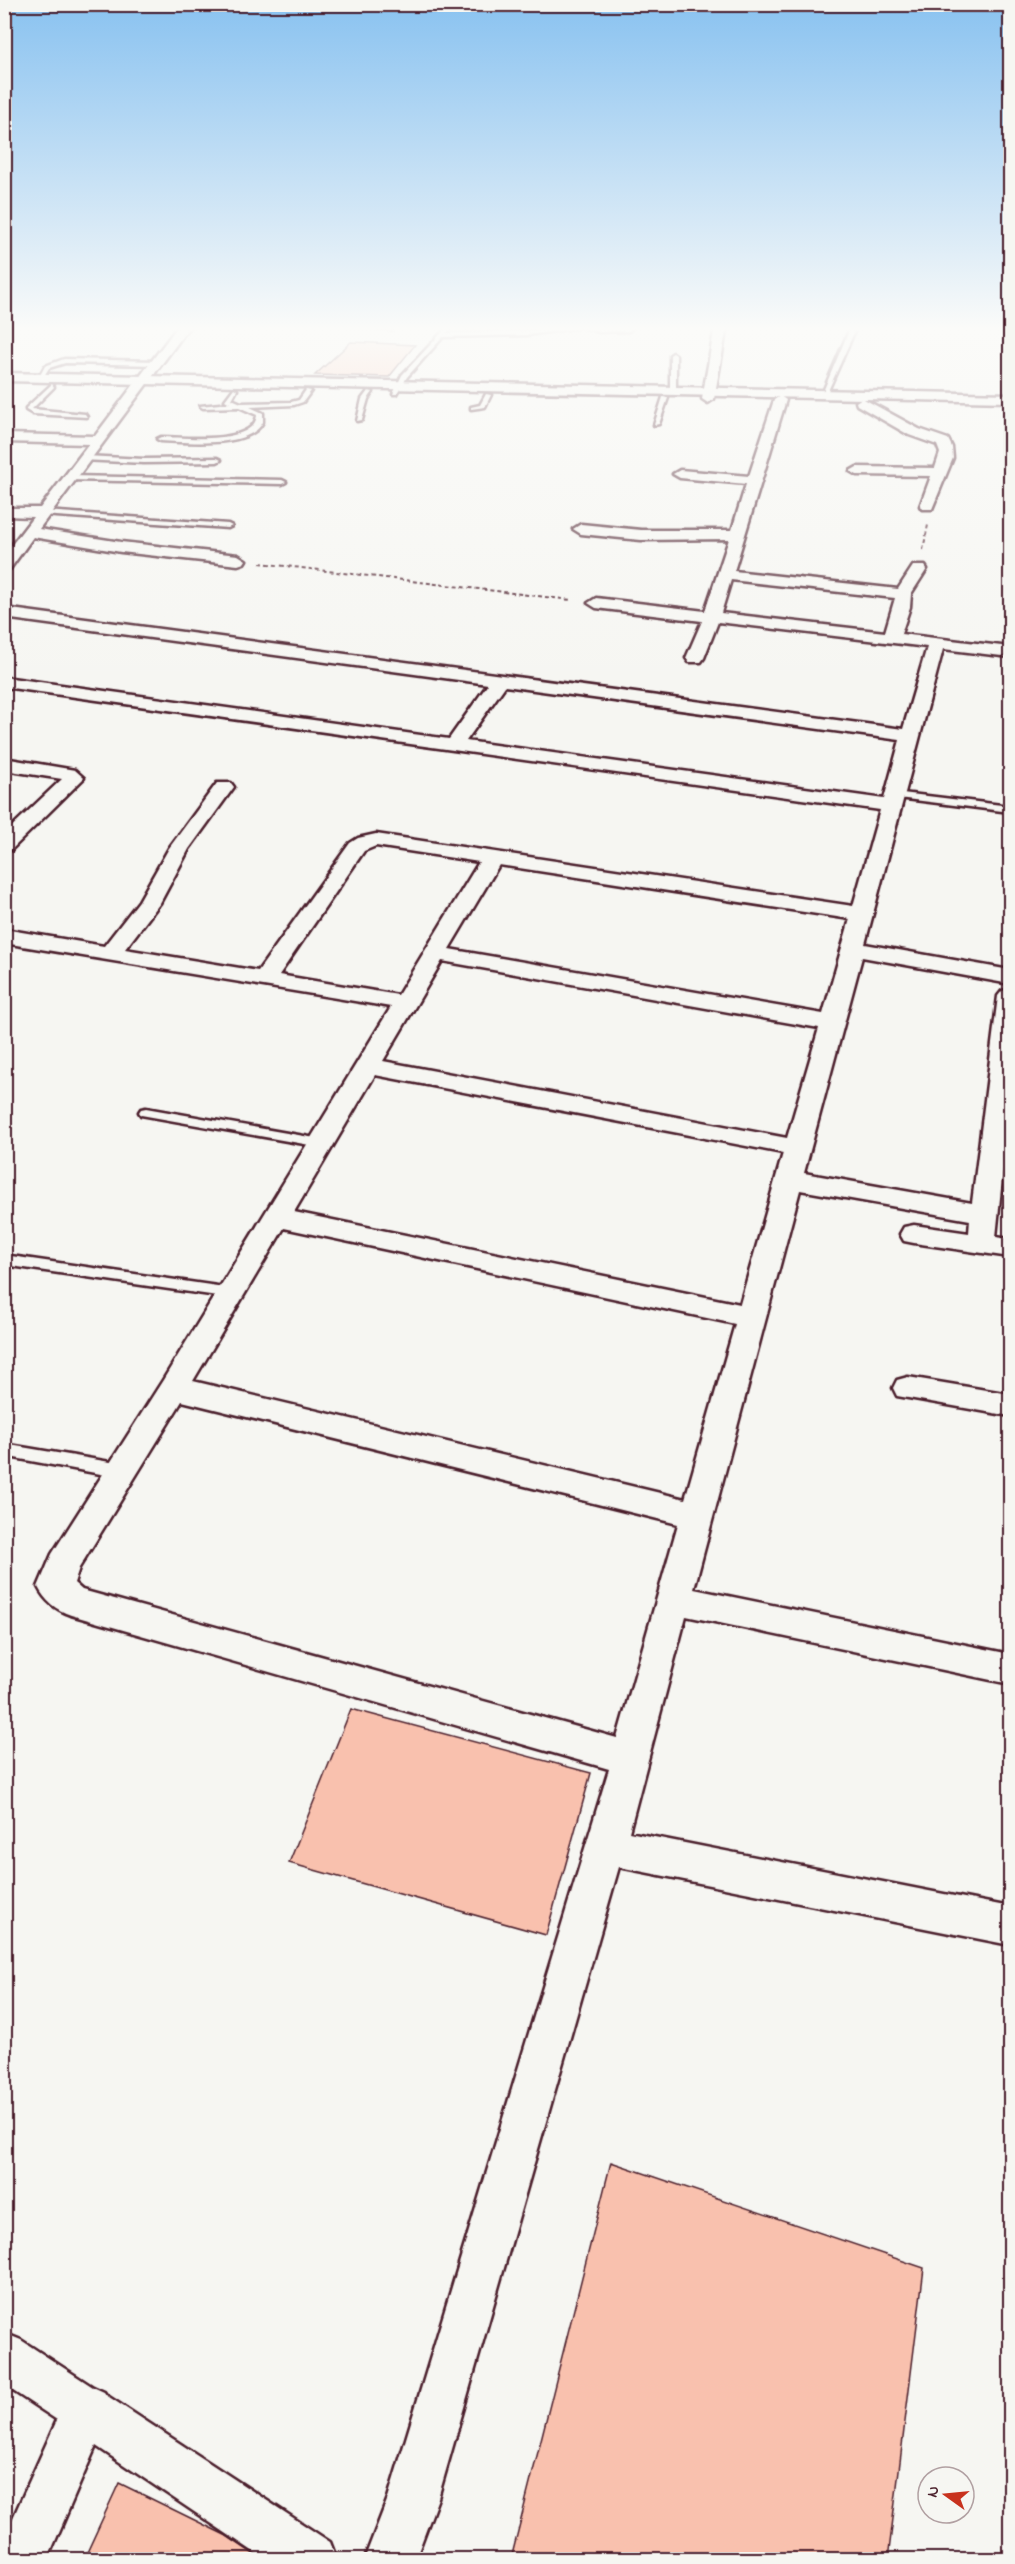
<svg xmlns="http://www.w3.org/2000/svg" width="1015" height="2564" viewBox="0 0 1015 2564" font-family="'Indie Flower',sans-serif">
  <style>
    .building { fill: #f9c1ae; stroke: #4a1f2b; stroke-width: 1.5 }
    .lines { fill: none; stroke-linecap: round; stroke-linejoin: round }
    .service-casing { stroke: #4a1f2b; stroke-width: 5 }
    .minor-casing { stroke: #4a1f2b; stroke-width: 5 }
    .primary-casing { stroke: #4a1f2b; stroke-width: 5 }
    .path { stroke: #4a1f2b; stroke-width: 2; stroke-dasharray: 4 3; stroke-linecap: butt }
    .service { fill: #f6f6f2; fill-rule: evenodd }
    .minor { fill: #f6f6f2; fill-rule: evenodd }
    .primary { fill: #f6f6f2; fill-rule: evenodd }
  </style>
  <rect width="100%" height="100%" fill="#f6f6f2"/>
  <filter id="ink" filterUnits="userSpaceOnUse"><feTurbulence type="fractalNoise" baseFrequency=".0167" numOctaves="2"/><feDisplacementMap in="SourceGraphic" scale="12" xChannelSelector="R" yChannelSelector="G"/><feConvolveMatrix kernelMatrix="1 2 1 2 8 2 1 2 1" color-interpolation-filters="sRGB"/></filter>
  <g filter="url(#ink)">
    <g class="building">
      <polygon points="351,342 415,345 389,377 315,375"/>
      <polygon points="351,1709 591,1773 546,1935 289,1863"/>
      <polygon points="611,2162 924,2268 888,2559 511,2559"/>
      <polygon points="119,2483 225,2535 261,2559 84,2559"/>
    </g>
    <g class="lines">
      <g class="service-casing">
        <g id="service">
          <polygon points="352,326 398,326 391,330"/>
          <polygon points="448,326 451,328 447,333 528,331 571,326 599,328 634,326 629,331 599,332 582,327 528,335 443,337 407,377 397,394 393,394 402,375"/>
          <polygon points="851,326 857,326 827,393 822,394"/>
          <polygon points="673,353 676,355 676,390 673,392 670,390 670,355"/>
          <polygon points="64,359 157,361 160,363 157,365 65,363 49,368 42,379 38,379 45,366"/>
          <polygon points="52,384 54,387 32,409 85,414 87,417 33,414 26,410 26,408"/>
          <path d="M234 388 237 390 232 399 241 403 291 402 299 400 306 390 311 391 303 402 294 405 250 407 263 413V422C249 449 187 442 161 441L157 439 161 437C184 437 254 446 257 415L239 407 203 408 200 406 230 403 225 400Z"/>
          <polygon points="368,391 373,392 368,399 362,420 357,421 362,399"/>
          <polygon points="486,394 491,395 485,407 471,409 471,407 480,405"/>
          <polygon points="663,397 668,398 659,424 654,425"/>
          <polygon points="85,456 144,459 217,458 221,460 217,462 144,463 82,460"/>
          <polygon points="70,476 282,480 286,482 282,484 67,480"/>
          <polygon points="45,511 228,524 232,526 228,528 42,515 41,513"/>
          <polygon points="894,792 1010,806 1010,812 890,797 890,793"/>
          <polygon points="146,1108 321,1139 328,1143 321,1147 141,1115 139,1112 141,1109"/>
          <polygon points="4,1255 231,1288 239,1293 231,1298 4,1265"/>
          <polygon points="4,1444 122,1464 128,1466 130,1471 128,1476 122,1478 4,1456"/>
        </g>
      </g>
      <g class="minor-casing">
        <g id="minor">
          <polygon points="178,326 190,326 39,529 121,542 238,555 246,560 244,563 238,565 121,552 33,537 10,569 4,571 4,555 33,517 4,516 4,508 40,508 89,444 4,442 4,434 95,436"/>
          <polygon points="715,326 727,326 714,399 708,403 702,399"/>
          <path d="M780 396 786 400 734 571 898 589 913 566H925L927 569 911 594 910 607 901 634 1010 647V657L943 649 865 944 1010 970V984L862 957 804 1173 972 1203 998 996 1002 991 1010 989V1100L996 1237 1010 1239V1257L914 1243 904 1241 900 1234 904 1227 914 1225 969 1233 970 1220 800 1190 694 1589 1010 1654V1684L686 1616 629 1832 1010 1907V1945L619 1867 438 2498 415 2560H364L388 2498 609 1769 71 1615C56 1610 45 1601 38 1587L52 1554 163 1380 391 1007 4 943V929L104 946 139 901 169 848 217 783H231L234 787 189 849 160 903 125 949 258 971 350 843 358 838 376 834 853 906 880 810 4 687V677L449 739 488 684 4 618V608L903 729 927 647 718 622 704 658 701 662H689L686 658 702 621 596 608 588 603 596 598 705 611 729 539 641 540 581 534 573 529 581 524 641 530H732L746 484 680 478 673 474 680 470 749 476 774 400ZM731 580 895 598 885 632 721 613ZM505 686 900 740 884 799 466 741ZM376 846 479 862 398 995 279 975 364 851ZM499 865 850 919 823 1014 449 949ZM442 961 819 1028 787 1138 383 1061ZM375 1075 783 1153 740 1304 294 1212ZM284 1228 735 1324 685 1499 193 1381ZM182 1401 678 1524 617 1738 82 1590 74 1583 79 1568Z"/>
          <polygon points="862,398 919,429 948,439 952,447 953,458 932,509 922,509 920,506 931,476 857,475 850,471 857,467 935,468 940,453 937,445 909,435 857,405 856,402"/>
          <polygon points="4,758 75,770 84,778 11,850 4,852 4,834 62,779 4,770"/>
          <polygon points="908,1377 1010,1394 1010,1416 897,1396 893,1388 897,1380"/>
          <polygon points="4,2333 21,2340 93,2387 104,2392 106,2395 330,2542 337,2560 266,2560 96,2446 47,2560 4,2560 4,2538 57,2420 4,2385"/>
        </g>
      </g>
      <g class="primary-casing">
        <polygon id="primary" points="4,373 1010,394 1010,402 4,381"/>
      </g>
      <g class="path">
        <polyline points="923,550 928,525"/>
        <polyline points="260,563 571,600"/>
      </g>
      <use href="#service" class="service"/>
      <use href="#minor" class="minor"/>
      <use href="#primary" class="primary"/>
    </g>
  </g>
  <linearGradient id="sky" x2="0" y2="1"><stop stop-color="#89c2f0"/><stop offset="0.48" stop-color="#fbfbf9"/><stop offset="1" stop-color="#fbfbf9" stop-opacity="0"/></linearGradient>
  <rect width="1015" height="685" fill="url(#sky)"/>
  <rect width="1015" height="2564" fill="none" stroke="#f6f6f2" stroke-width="24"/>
  <rect x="12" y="12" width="991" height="2540" fill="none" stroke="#4a1f2b" stroke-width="2" filter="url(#ink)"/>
  <g transform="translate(946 2495) rotate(285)"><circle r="28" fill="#f6f6f2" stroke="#b1a0a2" stroke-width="1.5"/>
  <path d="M0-4.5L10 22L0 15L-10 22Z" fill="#c8321e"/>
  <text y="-9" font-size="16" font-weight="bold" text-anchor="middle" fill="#4a1f2b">N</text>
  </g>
</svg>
